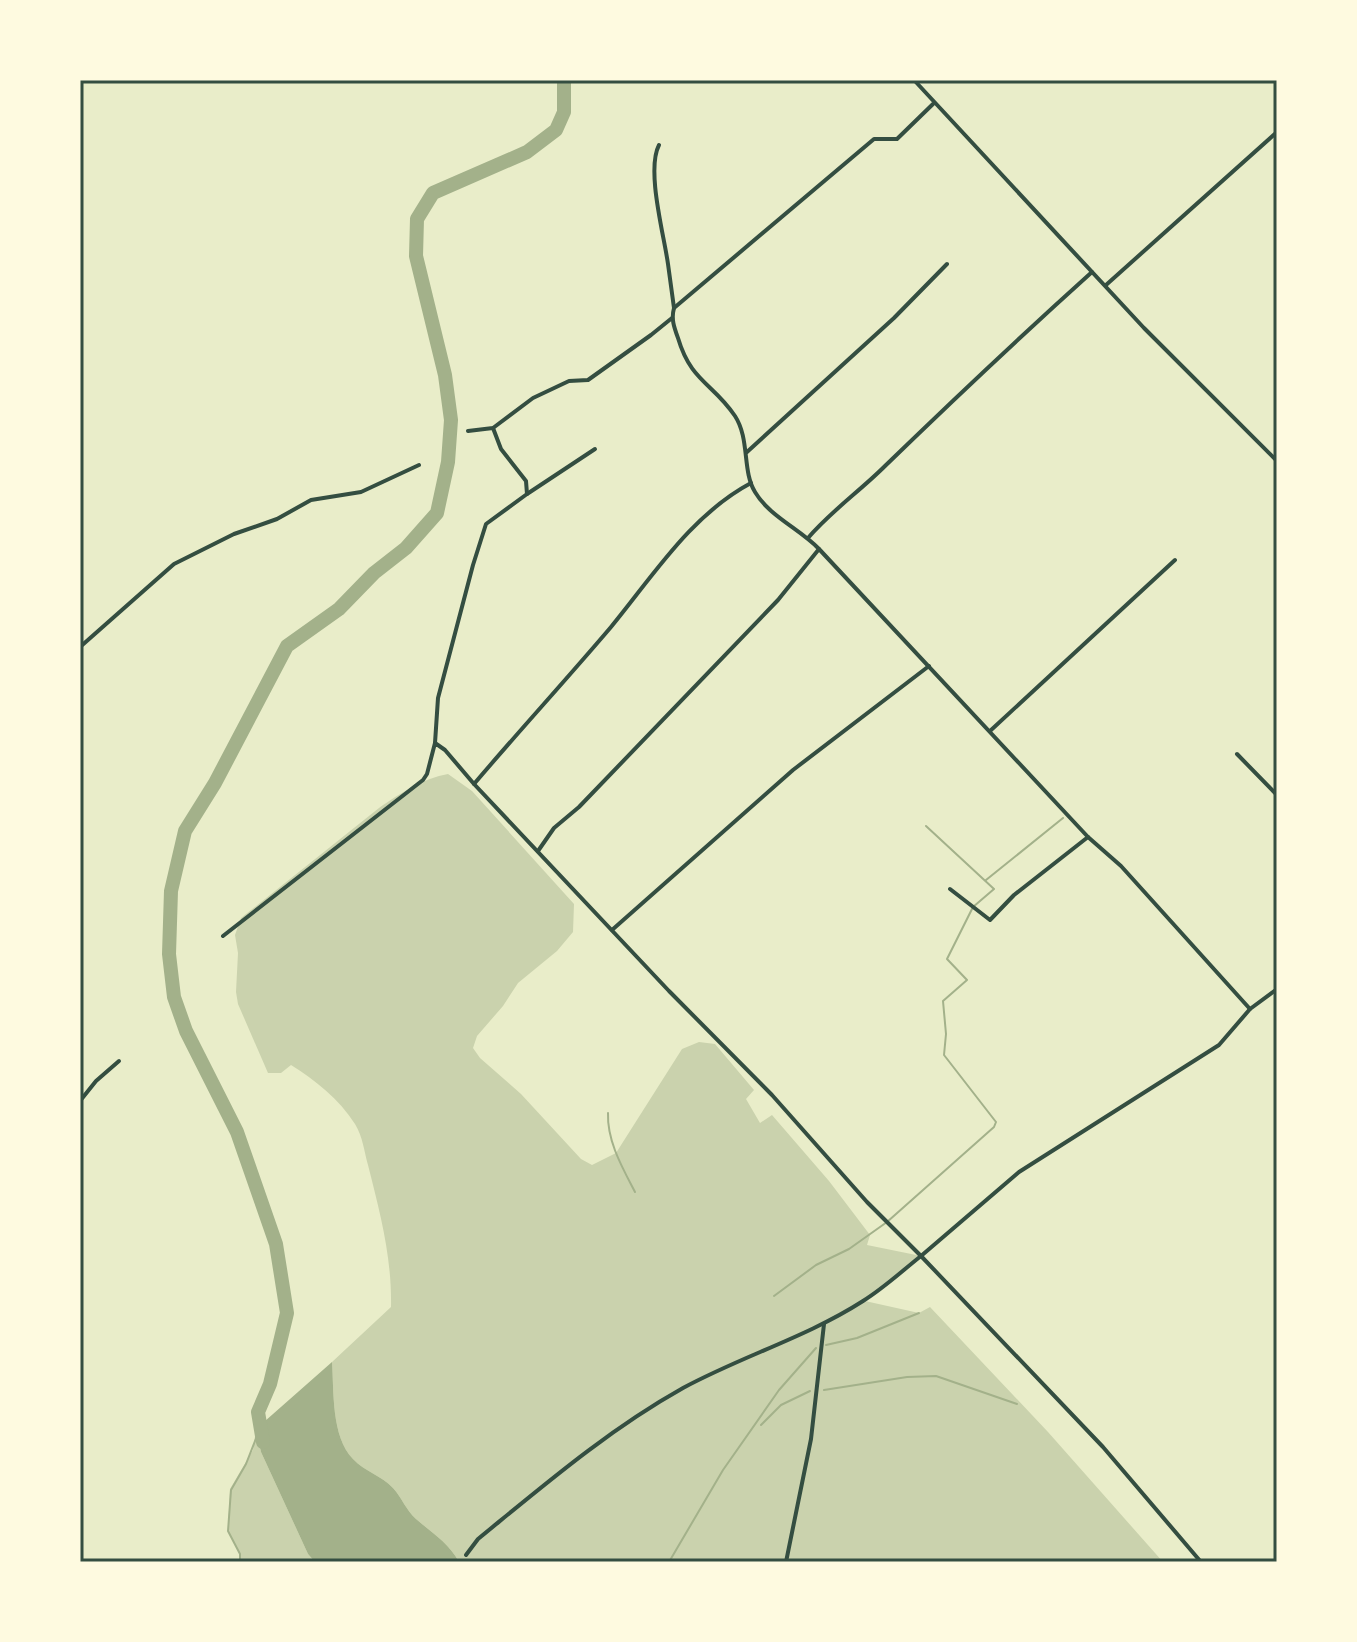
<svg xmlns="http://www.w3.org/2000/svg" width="1357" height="1642" viewBox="0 0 1357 1642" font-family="'DejaVu Sans',sans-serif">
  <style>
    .green { fill: #cad2ad }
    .water { fill: #a3b18a }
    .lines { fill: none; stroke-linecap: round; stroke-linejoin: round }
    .stream { stroke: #a3b18a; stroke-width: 2 }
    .river { stroke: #a3b18a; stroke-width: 14 }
    .minor { stroke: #344e41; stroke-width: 4 }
    .neatline { fill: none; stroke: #344e41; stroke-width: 3 }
  </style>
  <rect width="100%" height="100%" fill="#e9edc9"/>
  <g class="green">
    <path d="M448 774 472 791 574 904 573 932 557 951 518 983 503 1006 477 1036 473 1048 480 1058 521 1094 581 1159 592 1165 616 1153 682 1049 699 1042 715 1044 754 1090 746 1099 760 1123 772 1115 829 1181 870 1235 867 1245 921 1256 865 1301 919 1313 930 1307 1048 1432 1163 1562H459C449 1543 432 1533 416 1519 406 1510 402 1498 393 1488 382 1476 364 1471 353 1459 331 1436 334 1391 332 1362L391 1307C392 1257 380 1213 368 1165 364 1151 363 1137 355 1124 339 1099 315 1080 291 1065L281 1073H268L238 1004 236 992 238 953 235 935 241 918 379 808C399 794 424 778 448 774Z"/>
    <polygon points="256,1429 261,1452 308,1554 315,1562 240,1562 240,1554 228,1531 230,1489 253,1450"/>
  </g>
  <path class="water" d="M332 1362C334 1391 331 1436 353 1459 364 1471 382 1476 393 1488 402 1498 406 1510 416 1519 432 1533 449 1543 459 1562H315L308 1554 261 1452 256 1429Z"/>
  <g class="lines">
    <g class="stream">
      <polyline points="986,880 1063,818"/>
      <path d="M608 1113C607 1141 622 1167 635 1192"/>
      <polyline points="774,1296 816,1265 849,1249 887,1222 994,1127 996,1122 944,1055 946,1034 943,1001 967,980 947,959 973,907 994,889 926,826"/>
      <polyline points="826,1345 857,1338 919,1313"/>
      <polyline points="824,1390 907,1377 936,1376 1017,1404"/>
      <polyline points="761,1425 781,1405 810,1391"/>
      <polyline points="240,1562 240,1554 228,1531 231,1490 246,1464 257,1436"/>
      <polyline points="669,1562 723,1470 779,1390 816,1348"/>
    </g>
    <polyline class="river" points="263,1442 258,1412 270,1384 287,1313 276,1244 237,1132 186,1031 174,997 169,954 171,891 185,831 215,783 287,646 339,609 374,573 406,548 437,513 448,462 451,420 445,375 416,256 417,219 433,193 527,152 556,130 564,112 564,80"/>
    <g class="minor">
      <polyline points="914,80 1144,328 1277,461"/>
      <path d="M933 104 897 139H874L674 308C671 319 674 327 678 338 691 382 713 383 735 416 750 439 742 471 755 492 770 517 800 529 819 549L1088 837 1121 866 1250 1009"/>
      <path d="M659 145C646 170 664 235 668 264 670 279 672 293 674 308"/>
      <polyline points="1106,285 1277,132"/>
      <polyline points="468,431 493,428 533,398 569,381 588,380 651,335 672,318"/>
      <polyline points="747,452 894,318 947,264"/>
      <polyline points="527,494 595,449"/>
      <path d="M808 538C831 511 860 491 885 466 953 400 1022 335 1092 272"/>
      <polyline points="80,647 174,564 234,534 277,519 311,500 361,492 419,465"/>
      <polyline points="990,731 1175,560"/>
      <polyline points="435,743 438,698 473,565 486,524 527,494 526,481 501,449 493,428"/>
      <polyline points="1237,754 1277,795"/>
      <path d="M474 784C519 731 566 680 611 627 653 576 691 515 751 483"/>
      <polyline points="538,851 554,828 579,807 778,600 819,549"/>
      <polyline points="950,889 990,920 1014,895 1088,837"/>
      <polyline points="612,930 793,770 929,666"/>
      <path d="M223 936 423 780 427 774 435 743 445 750 474 784 669 991 772 1095 867 1202 921 1256C902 1271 884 1288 863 1301 807 1337 742 1356 683 1388 608 1430 544 1485 478 1539L466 1555"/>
      <polyline points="80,1101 96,1081 119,1061"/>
      <polyline points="786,1562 811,1439 824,1324"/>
      <polyline points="1201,1562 1103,1447 921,1256 1019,1172 1219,1045 1250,1009 1277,989"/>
    </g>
  </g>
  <rect width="1357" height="1642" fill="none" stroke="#fefae0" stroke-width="164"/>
  <rect x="82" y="82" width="1193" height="1478" class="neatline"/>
</svg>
